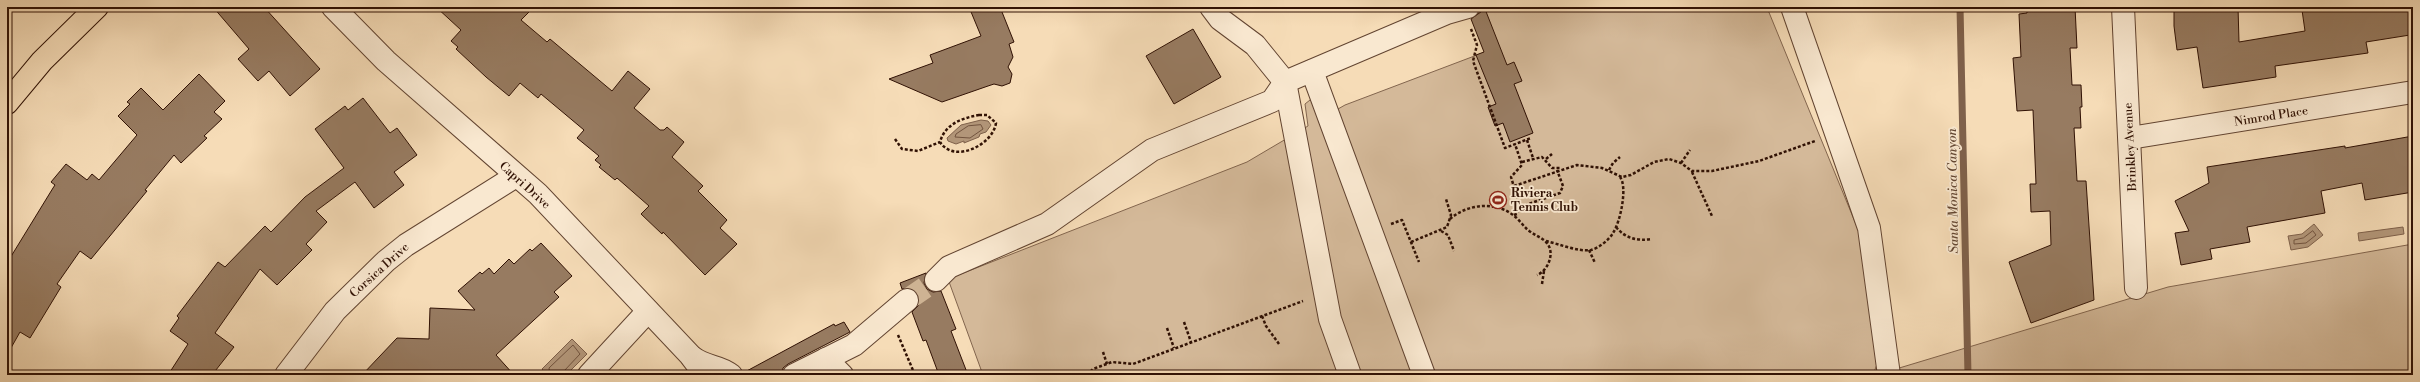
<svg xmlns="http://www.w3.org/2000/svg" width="2420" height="382" viewBox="0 0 2420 382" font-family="'Libre Bodoni',serif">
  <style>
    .green { fill: #d4b999; stroke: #82654e }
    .water { fill: #b3977a; stroke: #7f614b }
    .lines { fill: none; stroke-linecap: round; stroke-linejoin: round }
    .shore { stroke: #72543f; stroke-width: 1 }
    .stream { stroke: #7f614b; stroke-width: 7 }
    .building { fill: #977b61; stroke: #301104 }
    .minor-tunnel { stroke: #ceb393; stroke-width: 22; stroke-dasharray: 22 11; stroke-linecap: butt }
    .minor-casing { stroke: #624431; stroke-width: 24 }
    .major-casing { stroke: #301104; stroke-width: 24 }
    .path { stroke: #301104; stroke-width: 2.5; stroke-dasharray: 3 2; stroke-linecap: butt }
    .minor { stroke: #f9e8d0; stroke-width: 22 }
    .major { stroke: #f6dcb7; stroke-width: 22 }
    .labels { text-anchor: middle; stroke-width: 3.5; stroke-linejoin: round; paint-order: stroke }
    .street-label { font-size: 12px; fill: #301104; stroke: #f9e8d0 }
    .poi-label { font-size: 12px; font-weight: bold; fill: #301104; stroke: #f9e8d0; text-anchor: start }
    .water-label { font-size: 13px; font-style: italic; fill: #644733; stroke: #f9e8d0 }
  </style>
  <rect width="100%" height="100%" fill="#f6dcb7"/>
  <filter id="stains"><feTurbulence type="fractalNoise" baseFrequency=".005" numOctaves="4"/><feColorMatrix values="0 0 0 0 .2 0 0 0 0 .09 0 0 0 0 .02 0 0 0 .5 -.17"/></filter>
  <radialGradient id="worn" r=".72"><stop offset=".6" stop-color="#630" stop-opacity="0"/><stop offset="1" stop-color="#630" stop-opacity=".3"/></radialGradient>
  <g class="green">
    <polygon points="1520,7 1768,10 1862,239 1880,356 1873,375 983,375 948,279 1247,162 1308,126 1305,104 1310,100 1315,102 1324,117 1345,105 1485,52 1470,14"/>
    <polygon points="2413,244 2413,375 1876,375 2168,287"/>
  </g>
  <g class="water">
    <polygon points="981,120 988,121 991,125 986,132 980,134 979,137 964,143 964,141 956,144 948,141 947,138 961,125"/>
    <polygon points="2314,224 2323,235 2308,247 2291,250 2288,236 2302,234"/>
    <polygon points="2403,227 2404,234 2359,241 2358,233"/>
    <polygon points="572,339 587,354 566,375 547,375 542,369"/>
  </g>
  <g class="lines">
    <g class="shore">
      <polygon points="981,125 983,129 970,138 955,137 956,134 968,126"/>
      <polygon points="2313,231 2316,235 2306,243 2294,244 2294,240 2303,238"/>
      <polyline points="550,375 549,368 573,345 580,354 564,371 563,375"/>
    </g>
    <polyline class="stream" points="1960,7 1968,375"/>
  </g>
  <g class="building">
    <polygon points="213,7 264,7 320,69 290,96 269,71 258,81 238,59 249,49"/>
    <polygon points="436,7 534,7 521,20 547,42 550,39 612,91 628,71 650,89 634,108 660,130 664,130 667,127 684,142 672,157 703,186 698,191 727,220 720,228 737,244 705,275 663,232 662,234 641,214 649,206 617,178 615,180 599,167 601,165 595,160 599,156 577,138 584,130 541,94 538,98 520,83 509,96 486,77 456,49 458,47 451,41 461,30"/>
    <polygon points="969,7 1000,7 1014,42 1009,44 1013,57 1008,67 1012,74 1010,83 1002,86 994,84 988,86 942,102 889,79 933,63 930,55 981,36"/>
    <polygon points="2027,7 2075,7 2077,48 2070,48 2072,85 2081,85 2082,107 2080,107 2081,128 2074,128 2077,181 2086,181 2094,300 2031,323 2009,262 2051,245 2050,211 2031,212 2030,184 2036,184 2033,110 2017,111 2013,58 2021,57 2019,14 2027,13"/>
    <polygon points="2174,7 2238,7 2239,42 2305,31 2302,10 2321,7 2413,7 2413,28 2409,29 2410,35 2366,42 2368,53 2275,66 2276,77 2203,88 2197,47 2177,50 2174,26"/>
    <polygon points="1485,9 1507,65 1514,62 1522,81 1514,84 1533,133 1510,142 1503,123 1495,126 1488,107 1496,104 1476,55 1484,52 1471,19"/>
    <polygon points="1193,29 1221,77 1174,104 1146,56"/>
    <polygon points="199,74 225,101 214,112 222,119 204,136 207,138 181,163 174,155 145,190 147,191 91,259 80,251 57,284 61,287 30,338 20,332 7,355 7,263 53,188 55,185 51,182 66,164 87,180 92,174 99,180 137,135 118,116 130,104 127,102 141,88 163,110"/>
    <polygon points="363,98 390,133 397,128 417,155 394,172 404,185 374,208 355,182 316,211 327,222 306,244 312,250 277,285 260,269 215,333 234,347 212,375 168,375 188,344 170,331 179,318 177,316 218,262 225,267 265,226 271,232 305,197 344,168 315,129 345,106 348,110"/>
    <polygon points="2413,136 2413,192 2365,200 2362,183 2321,191 2325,213 2247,227 2250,242 2210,249 2212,259 2181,265 2175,233 2189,231 2175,201 2209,183 2207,167 2345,146 2345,148"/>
    <polygon points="541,243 572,276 554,292 559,297 496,355 514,375 362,375 397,338 429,339 430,308 475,310 458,291 480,272 482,274 489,268 494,274 509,259 514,264 530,249 532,251"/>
    <polygon points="926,273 924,283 927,289 933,292 941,291 956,329 951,331 968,375 939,375 926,340 923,341 912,312 919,305 919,297 912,288 902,289 900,283"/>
    <polygon points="844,322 850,332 788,364 783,368 782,375 743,375 743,373 834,324 835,326"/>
  </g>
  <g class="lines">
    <polyline class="minor-tunnel" points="907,300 936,280"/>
    <g class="minor-casing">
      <g id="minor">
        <polyline points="333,7 386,61 538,194 690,355 705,375"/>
        <polyline points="1211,7 1220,19 1255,45 1285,82 1330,319 1350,375"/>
        <polyline points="1792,7 1869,228 1889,375"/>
        <polyline points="2123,7 2136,288"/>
        <polyline points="1312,71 1424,375"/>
        <polyline points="2130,138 2413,92"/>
        <polyline points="936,280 949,267 1047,224 1152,150 1272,101 1285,82 1447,13 1468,7"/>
        <path d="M692 357C706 368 719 365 731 375"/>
        <polyline points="826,359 842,375"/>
        <polyline points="286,375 335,311 386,261 406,245 516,176"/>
        <polyline points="589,375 648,311"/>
        <polyline points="794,375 854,345 907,300"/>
      </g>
    </g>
    <g class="major-casing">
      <polyline id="major" points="7,103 42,61 97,7"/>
    </g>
    <g class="path">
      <polyline points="1471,29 1477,45 1473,61 1505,148 1531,138"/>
      <path d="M979 115H987L996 123C993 145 954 164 940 142 945 124 962 118 979 115Z"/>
      <polyline points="895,139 902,149 918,151 940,142"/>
      <polyline points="1527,140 1533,158"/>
      <polyline points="1546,159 1552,154"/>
      <polyline points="1522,162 1542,157 1552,168 1561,168"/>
      <polyline points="1681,163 1690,150"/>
      <polyline points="1609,170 1613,163 1620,157"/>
      <polyline points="1692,172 1712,216"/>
      <polyline points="1514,186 1577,165 1602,168 1622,177 1631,175 1654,162 1669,159 1681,163 1692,171 1712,171 1759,161 1815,141"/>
      <polyline points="1520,207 1560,193 1563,186 1557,170"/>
      <polyline points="1514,215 1517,214 1520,207 1511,177 1522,165 1515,144"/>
      <path d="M1450 219C1467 204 1495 201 1513 215 1519 219 1523 226 1528 230 1534 235 1541 237 1546 242 1556 252 1548 271 1537 275"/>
      <polyline points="1391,224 1402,220 1419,262"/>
      <path d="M1616 227C1626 239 1637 241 1652 239"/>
      <polyline points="1441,231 1448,235 1454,251"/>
      <path d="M1546 241C1559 244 1578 252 1591 250 1599 248 1609 240 1613 233 1620 223 1628 187 1620 177"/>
      <polyline points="1411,242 1447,227 1451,215 1446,199"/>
      <polyline points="1589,250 1595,263"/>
      <polyline points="1542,284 1544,271"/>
      <polyline points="1262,316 1266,326 1279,344"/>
      <polyline points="1184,322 1191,342"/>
      <polyline points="1167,328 1174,348"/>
      <polyline points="898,335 915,375"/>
      <polyline points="1103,352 1107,364"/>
      <polyline points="1087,375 1093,369 1112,362 1133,364 1303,301"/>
    </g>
    <use href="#minor" class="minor"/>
    <use href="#major" class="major"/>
  </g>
  <defs>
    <g id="stadium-ring" transform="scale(0.9)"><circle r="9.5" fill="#f9e8d0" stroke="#8f2418" stroke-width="1.5"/><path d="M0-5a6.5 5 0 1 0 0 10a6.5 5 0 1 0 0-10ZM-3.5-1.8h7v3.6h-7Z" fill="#8f2418"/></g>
  </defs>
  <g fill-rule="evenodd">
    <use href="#stadium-ring" x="1498" y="200"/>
  </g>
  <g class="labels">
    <g class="street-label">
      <text transform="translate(2271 116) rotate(-9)" y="4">Nimrod Place</text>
      <text transform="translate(2130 147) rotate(-93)" y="4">Brinkley Avenue</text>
      <text transform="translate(525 185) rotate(42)" y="4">Capri Drive</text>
      <text transform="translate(379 270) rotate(-42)" y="4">Corsica Drive</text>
    </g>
    <g class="poi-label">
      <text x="1511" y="197">Riviera<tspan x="1511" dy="14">Tennis Club</tspan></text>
    </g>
    <g class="water-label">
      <text transform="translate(1952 191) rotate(-91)" y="5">Santa Monica Canyon</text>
    </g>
  </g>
  <rect width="2420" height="382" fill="none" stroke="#f6dcb7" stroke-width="24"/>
  <rect x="8" y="8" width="2404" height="366" fill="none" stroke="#301104" stroke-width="2"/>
  <rect x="12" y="12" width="2396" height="358" fill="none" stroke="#301104"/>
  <rect width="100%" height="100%" filter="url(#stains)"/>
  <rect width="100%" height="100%" fill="url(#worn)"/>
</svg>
